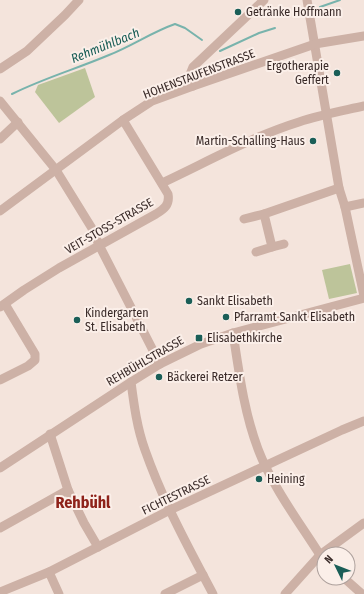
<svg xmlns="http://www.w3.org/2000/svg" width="364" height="594" viewBox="0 0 364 594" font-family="'Fira Sans Condensed',sans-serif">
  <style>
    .green { fill: #bdc49a }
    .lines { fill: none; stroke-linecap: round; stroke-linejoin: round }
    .stream { stroke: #78b3ac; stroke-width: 2 }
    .minor { stroke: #cdb1a6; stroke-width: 9 }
    .poi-dot { fill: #1a5e57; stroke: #fbefe9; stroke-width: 1.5 }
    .labels { text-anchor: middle; stroke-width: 4; stroke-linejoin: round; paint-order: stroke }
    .poi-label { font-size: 12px; fill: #392a28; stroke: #fbefe9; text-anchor: start }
    .street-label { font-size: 12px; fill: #392a28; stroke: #fbefe9 }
    .water-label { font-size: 13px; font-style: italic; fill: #1a5e57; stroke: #fbefe9 }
    .district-label { font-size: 16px; font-weight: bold; fill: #8e221a; stroke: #fbefe9 }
  </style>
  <rect width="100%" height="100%" fill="#f4e4dc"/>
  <g class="green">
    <polygon points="85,68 95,97 59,123 35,92 38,85"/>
    <polygon points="350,264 357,293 329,299 322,270"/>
  </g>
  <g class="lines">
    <g class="stream">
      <polyline points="320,7 340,0"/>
      <polyline points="220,51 259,33 275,28"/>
      <path d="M12 94C44 78 76 69 109 55 132 46 152 32 175 24L185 28 202 40"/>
    </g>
    <g class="minor">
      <polyline points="307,0 339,188 345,207 364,296"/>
      <polyline points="0,69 27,51 65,15 79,0"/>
      <polyline points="193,86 191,72 193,67 264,0"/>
      <polyline points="0,101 56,170 93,230 99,245 160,364"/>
      <polyline points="0,139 18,122"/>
      <path d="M162 183C207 162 251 137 299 122 320 115 342 111 364 106"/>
      <polyline points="345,207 364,203"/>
      <polyline points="0,211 123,120 152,101 193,86 315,44 364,36"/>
      <polyline points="244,219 264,214"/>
      <polyline points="272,247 284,244"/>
      <polyline points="256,252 272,247 264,214 339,188"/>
      <path d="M0 307 24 290 59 268 156 214C164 209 170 205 168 194L123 120"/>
      <path d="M233 333C239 372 244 412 258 449 272 486 299 522 320 555L324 559"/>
      <polyline points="0,380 28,366 35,360 35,354 5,304"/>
      <path d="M131 382C134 405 137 428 145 450 163 501 188 547 213 594"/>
      <polyline points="50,434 68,490 84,523 98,547"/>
      <polyline points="0,468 131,382 160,364 201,344 233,333 364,298"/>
      <polyline points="0,528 68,490"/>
      <polyline points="49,572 59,594"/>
      <polyline points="344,578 362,594"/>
      <polyline points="0,592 49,572 170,510 342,430 364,421"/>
      <polyline points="165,594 203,575"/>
      <polyline points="285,594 320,555 364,523"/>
    </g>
  </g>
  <g class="poi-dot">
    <circle cx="238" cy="12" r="4"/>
    <circle cx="337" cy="73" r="4"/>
    <circle cx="313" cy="141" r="4"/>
    <circle cx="189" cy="301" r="4"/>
    <circle cx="226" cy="317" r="4"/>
    <circle cx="77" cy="320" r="4"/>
    <rect x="195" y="334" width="8" height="8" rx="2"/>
    <circle cx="159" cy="377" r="4"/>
    <circle cx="259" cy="479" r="4"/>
  </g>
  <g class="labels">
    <g class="poi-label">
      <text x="246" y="16">Getränke Hoffmann</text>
      <text x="329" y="70" text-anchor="end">Ergotherapie<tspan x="329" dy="14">Geffert</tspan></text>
      <text x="305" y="145" text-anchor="end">Martin-Schalling-Haus</text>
      <text x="197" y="305">Sankt Elisabeth</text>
      <text x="85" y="317">Kindergarten<tspan x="85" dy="14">St. Elisabeth</tspan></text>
      <text x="234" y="321">Pfarramt Sankt Elisabeth</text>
      <text x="207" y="342">Elisabethkirche</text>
      <text x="167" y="381">Bäckerei Retzer</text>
      <text x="267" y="483">Heining</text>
    </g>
    <g class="street-label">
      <text transform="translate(199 74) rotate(-21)" y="4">HOHENSTAUFENSTRASSE</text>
      <text transform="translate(109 226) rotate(-30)" y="4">VEIT-STOSS-STRASSE</text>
      <text transform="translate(145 361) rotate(-30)" y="4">REHBÜHLSTRASSE</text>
      <text transform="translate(176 495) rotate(-26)" y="4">FICHTESTRASSE</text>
    </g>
    <g class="water-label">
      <text transform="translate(105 45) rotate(-22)" y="5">Rehmühlbach</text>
    </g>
    <g class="district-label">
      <text x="83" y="508">Rehbühl</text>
    </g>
  </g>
  <g transform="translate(336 566) rotate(313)"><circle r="19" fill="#fbefe9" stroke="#ada09c"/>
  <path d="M0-3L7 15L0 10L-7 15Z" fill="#1a5e57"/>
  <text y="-6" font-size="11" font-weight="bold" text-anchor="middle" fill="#392a28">N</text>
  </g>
</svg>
